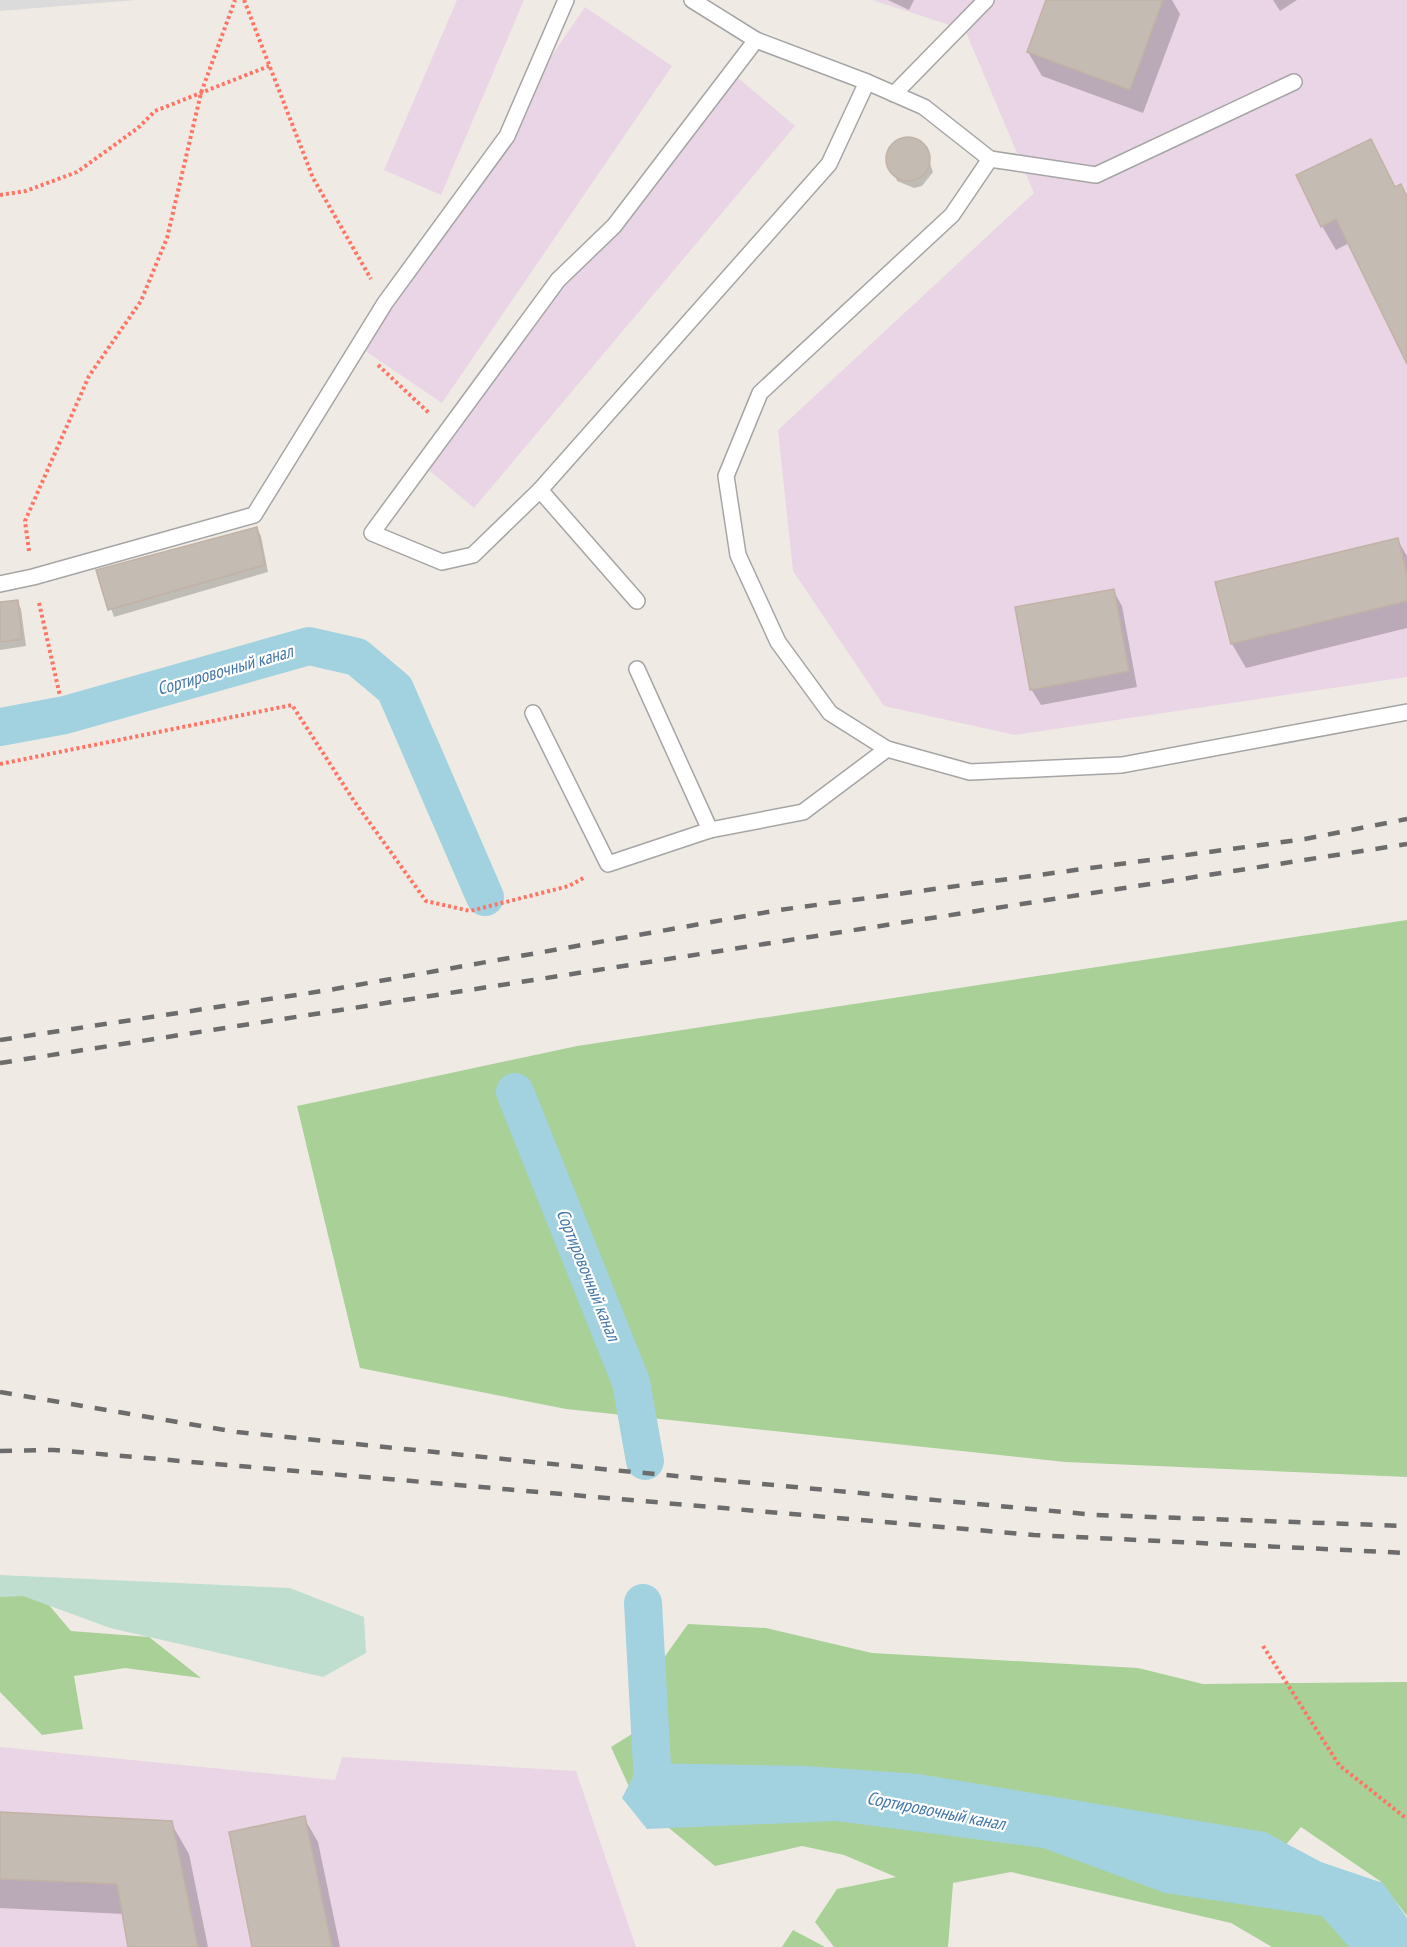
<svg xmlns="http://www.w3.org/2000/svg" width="1407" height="1947" viewBox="0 0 1407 1947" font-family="'PT Sans Narrow',sans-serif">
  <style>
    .residential { fill: #dcdbdb }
    .industrial { fill: #e9d5e5 }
    .forest { fill: #a8d097 }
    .wetland { fill: #c0ded0 }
    .water { fill: #a2d2df }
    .shadow { fill: #0003 }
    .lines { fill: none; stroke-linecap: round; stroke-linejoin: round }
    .canal { stroke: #a2d2df; stroke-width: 38 }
    .building { fill: #c4bbb3; stroke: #c2b2a5; stroke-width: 1.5 }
    .service-casing { stroke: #a5a5a5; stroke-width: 18 }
    .path { stroke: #ff7465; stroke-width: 4; stroke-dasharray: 3 3; stroke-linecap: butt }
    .service { stroke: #fff; stroke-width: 15 }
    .rail { stroke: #6c6c6c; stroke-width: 4.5; stroke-dasharray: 12 12; stroke-linecap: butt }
    .labels { text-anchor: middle; stroke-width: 4.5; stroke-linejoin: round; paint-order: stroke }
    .water-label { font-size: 18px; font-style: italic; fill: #4478a9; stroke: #fff }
  </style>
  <rect width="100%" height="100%" fill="#efebe4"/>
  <polygon class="residential" points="0,0 136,0 0,11"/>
  <g class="industrial">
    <polygon points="457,0 524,0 441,195 384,170"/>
    <polygon points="872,0 1407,0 1407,677 1015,735 884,706 793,571 778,430 1034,193 965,30"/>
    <polygon points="585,7 672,66 442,403 355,344"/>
    <polygon points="737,77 795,126 474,508 416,459"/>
    <polygon points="0,1747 335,1780 342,1757 576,1771 636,1947 0,1947"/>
  </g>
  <g class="forest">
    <polygon points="1407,920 1407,1477 1065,1462 566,1409 360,1368 297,1106 577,1046"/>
    <polygon points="25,1577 71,1631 149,1637 201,1678 125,1668 74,1676 83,1729 42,1735 0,1692 0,1580"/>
    <polygon points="688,1624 766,1628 872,1653 1138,1668 1203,1684 1407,1682 1407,1916 1380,1881 1301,1827 1277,1855 1377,1947 1272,1947 1231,1923 1011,1872 953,1883 948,1947 834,1947 815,1922 837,1889 896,1877 844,1855 802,1846 715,1866 635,1800 611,1747 648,1724 647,1693 663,1659"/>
    <polygon points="793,1930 825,1947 782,1947"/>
  </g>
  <polygon class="wetland" points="0,1575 290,1588 364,1617 366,1653 323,1677 110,1628 23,1596 0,1597"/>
  <polygon class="water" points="640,1763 806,1766 919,1774 1265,1832 1321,1862 1383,1883 1407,1918 1407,1947 1349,1947 1322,1916 1165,1893 1043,1848 836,1821 647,1829 622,1798"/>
  <g class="shadow">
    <polygon points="888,0 914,0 909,10"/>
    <polygon points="1048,0 1172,0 1180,14 1143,113 1042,76 1028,52"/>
    <polygon points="1273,0 1297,0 1280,11"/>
    <polygon points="908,138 917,140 924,146 933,172 922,186 914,188 897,181 888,155 892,146"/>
    <polygon points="1370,141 1396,188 1407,198 1407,361 1349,243 1336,250 1322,226"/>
    <polygon points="257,529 261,536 268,572 114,617 98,571"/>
    <polygon points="1397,539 1407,556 1407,628 1246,668 1232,644"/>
    <polygon points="1113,590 1122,606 1137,687 1041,705 1031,689"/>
    <polygon points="17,601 21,609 26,646 0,650 0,603"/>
    <polygon points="0,1814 171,1823 189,1854 208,1947 130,1947 124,1914 0,1908"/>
    <polygon points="304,1818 318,1842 340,1947 254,1947"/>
  </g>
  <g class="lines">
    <g class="canal">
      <polyline points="0,727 65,715 309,646 357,657 395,689 485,897"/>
      <polyline points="515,1092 631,1382 645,1461"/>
      <polyline points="643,1603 654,1802 667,1801"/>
    </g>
  </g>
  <g class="building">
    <polygon points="1046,0 1163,0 1130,90 1027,52"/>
    <circle cx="908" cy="159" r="22"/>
    <polygon points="1371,139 1395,187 1401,184 1407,197 1407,364 1336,219 1321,227 1296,175"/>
    <polygon points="257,527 265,565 108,610 96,570"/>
    <polygon points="1398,538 1407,574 1407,601 1231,644 1215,582"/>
    <polygon points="1114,589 1129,671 1030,690 1015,607"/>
    <polygon points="18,600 22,639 0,642 0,602"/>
    <polygon points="0,1812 172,1821 198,1947 128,1947 117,1884 0,1879"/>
    <polygon points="305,1816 332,1947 252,1947 229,1832"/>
  </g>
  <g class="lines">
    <g class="service-casing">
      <g id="service">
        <polyline points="692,0 756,40 867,82 924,107 990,159 952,215 760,393 726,476 738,555 778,642 830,713 887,749 970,772 1122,765 1407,712"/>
        <polyline points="756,40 614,226 558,280 372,533 442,562 473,555 540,490 829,164 867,82"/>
        <polyline points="894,94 986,0"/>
        <polyline points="990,159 1096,175 1294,82"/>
        <polyline points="540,490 637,601"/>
        <polyline points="0,584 33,577 254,515 385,303 507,136 566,0"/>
        <polyline points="637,669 710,830"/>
        <polyline points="533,713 608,864 710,830 803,812 887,749"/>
      </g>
    </g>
    <g class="path">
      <polyline points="244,0 313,178 371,279"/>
      <polyline points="0,195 26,191 77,172 138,128 155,111 269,66"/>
      <polyline points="378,365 429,413"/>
      <polyline points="29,551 25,521 89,376 141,301 167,238 201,93 235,0"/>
      <polyline points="39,603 60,696"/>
      <polyline points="0,764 292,705 354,801 426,901 470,911 569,886 585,877"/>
      <polyline points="1263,1646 1339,1765 1407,1819"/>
    </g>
    <use href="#service" class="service"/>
    <g class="rail">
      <polyline points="0,1040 329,990 779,910 1305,839 1407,819"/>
      <polyline points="0,1063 1407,844"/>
      <polyline points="0,1392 237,1432 612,1470 1096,1515 1407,1526"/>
      <polyline points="0,1451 54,1450 1034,1535 1407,1553"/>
    </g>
  </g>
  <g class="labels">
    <g class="water-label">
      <text transform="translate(225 670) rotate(-16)" y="6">Сортировочный канал</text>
      <text transform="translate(588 1275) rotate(68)" y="6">Сортировочный канал</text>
      <text transform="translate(936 1811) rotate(11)" y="6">Сортировочный канал</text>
    </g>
  </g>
</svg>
